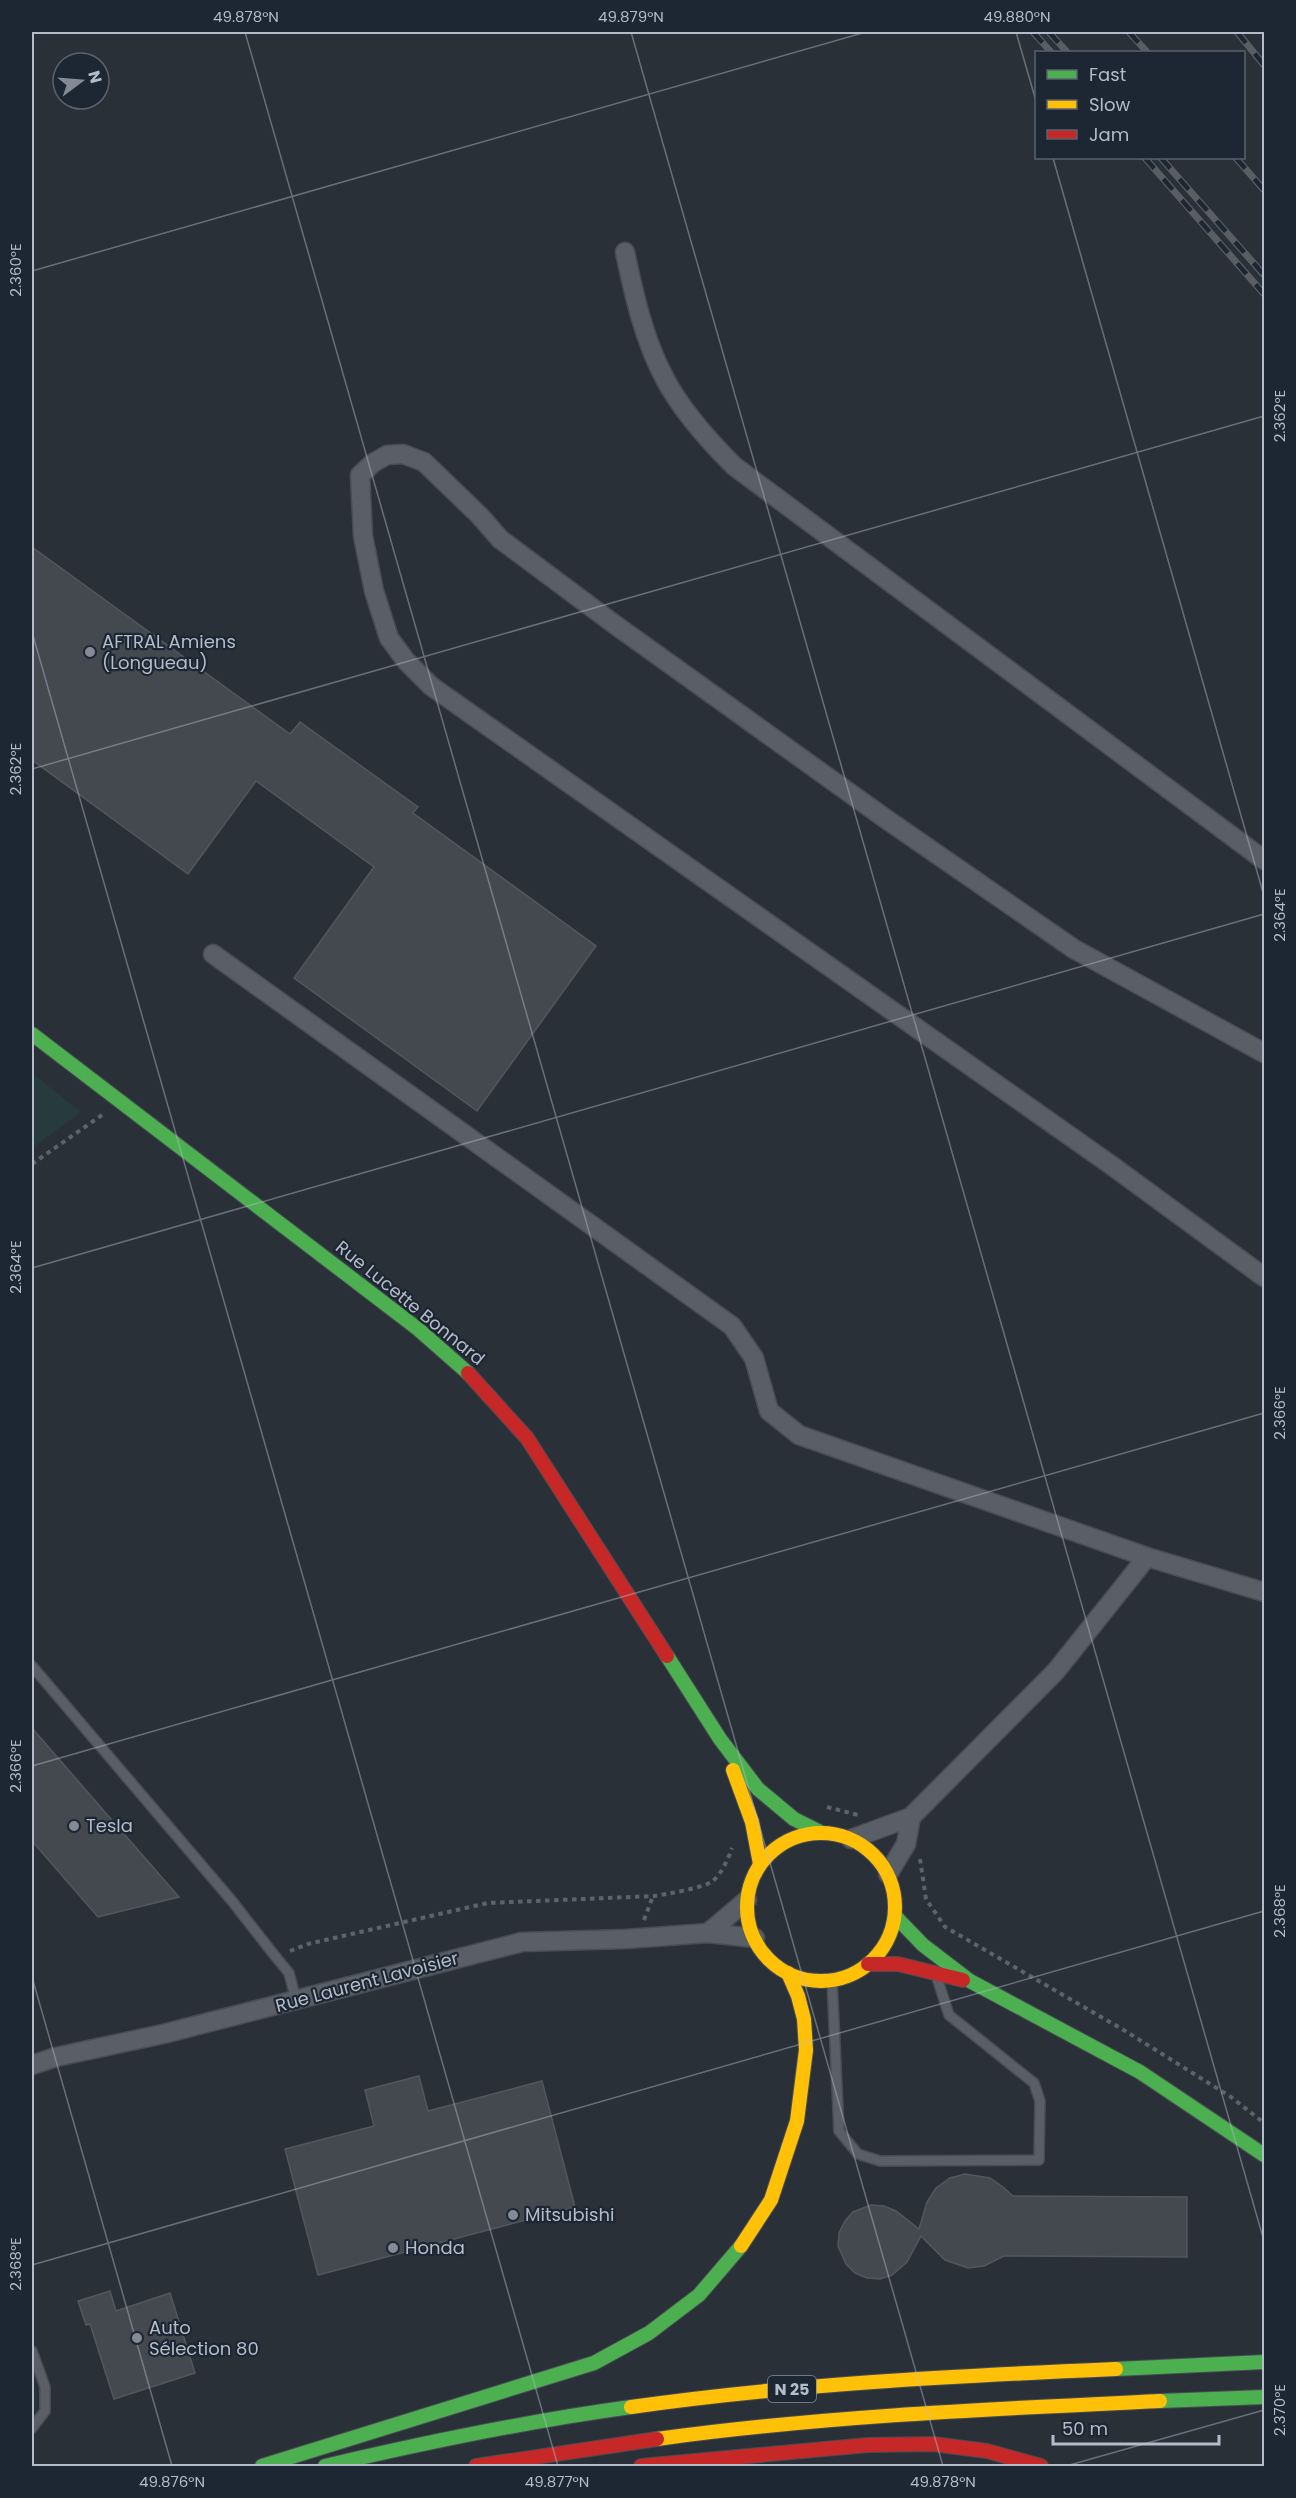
<svg xmlns="http://www.w3.org/2000/svg" width="1296" height="2498" viewBox="0 0 1296 2498" font-family="Poppins,sans-serif">
  <style>
    .green { fill: #273a3e }
    .building { fill: #444950; stroke: #52575f; stroke-width: 1.5 }
    .lines { fill: none; stroke-linecap: round; stroke-linejoin: round }
    .lane-casing { stroke: #484c53; stroke-width: 12 }
    .street-casing { stroke: #484c53; stroke-width: 21 }
    .fast-casing { stroke: #484c53; stroke-width: 16 }
    .slow-casing { stroke: #484c53; stroke-width: 16 }
    .jam-casing { stroke: #484c53; stroke-width: 16 }
    .path { stroke: #5d636a; stroke-width: 4; stroke-dasharray: 4.5 4.5; stroke-linecap: butt }
    .lane { stroke: #5a5e66; stroke-width: 9 }
    .street { stroke: #5a5e66; stroke-width: 18 }
    .fast { stroke: #4caf50; stroke-width: 14 }
    .slow { stroke: #ffc107; stroke-width: 14 }
    .jam { stroke: #c62828; stroke-width: 14 }
    .rail-casing { stroke: #595d64; stroke-width: 7 }
    .rail { stroke: #1d2633; stroke-width: 4.5; stroke-dasharray: 14; stroke-linecap: butt }
    .ticks { fill: none; stroke: #b4bcc9; stroke-width: 1.5; stroke-opacity: 0.45 }
    .poi-dot { fill: #848b96; stroke: #1d2633; stroke-width: 2 }
    .labels { text-anchor: middle; stroke-width: 4.5; stroke-linejoin: round; paint-order: stroke }
    .shield { fill: #1d2633; stroke: #878f9c; stroke-width: 1.5 }
    .shield-label { font-size: 16px; font-weight: bold; fill: #b4bcc9 }
    .poi-label { font-size: 18px; fill: #b4bcc9; stroke: #1d2633; text-anchor: start }
    .street-label { font-size: 18px; fill: #b4bcc9; stroke: #1d2633 }
    .neatline { fill: none; stroke: #b4bcc9; stroke-width: 2 }
    .ticks-label { font-size: 15px; text-anchor: middle; fill: #b4bcc9 }
  </style>
  <rect width="100%" height="100%" fill="#2a3038"/>
  <polygon class="green" points="32,1073 81,1112 32,1148"/>
  <g class="building">
    <polygon points="32,547 290,734 300,722 418,807 413,813 596,946 477,1111 294,978 374,867 256,781 188,874 32,760"/>
    <polygon points="32,1728 104,1811 179,1897 98,1917 32,1841"/>
    <polygon points="419,2076 428,2111 542,2081 575,2207 318,2275 285,2149 374,2126 365,2090"/>
    <polygon points="965,2174 990,2178 1003,2187 1013,2196 1187,2197 1187,2257 1004,2256 984,2266 968,2268 945,2260 921,2236 907,2262 892,2275 880,2279 867,2278 855,2273 846,2264 838,2246 839,2233 845,2221 853,2212 871,2205 884,2206 896,2211 919,2229 927,2202 936,2188 950,2178"/>
    <polygon points="110,2291 116,2311 170,2293 195,2373 114,2399 90,2324 86,2325 78,2301"/>
  </g>
  <g class="lines">
    <g class="lane-casing">
      <g id="lane">
        <polyline points="32,1666 232,1901 275,1956 289,1973 296,2000"/>
        <polyline points="832,1980 839,2131 858,2154 880,2161 1039,2160 1040,2101 1034,2083 949,2015 937,1978"/>
        <polyline points="32,2351 45,2387 45,2411 32,2428"/>
      </g>
    </g>
    <g class="street-casing">
      <g id="street">
        <path d="M625 252C634 295 644 340 665 379 682 411 709 441 734 466L1264 860"/>
        <polyline points="213,954 732,1326 754,1358 769,1411 799,1435 1147,1557 1264,1592"/>
        <polyline points="1264,1053 1074,949 886,819 614,624 500,539 480,516 424,462 403,454 387,455 373,463 360,475 363,536 374,591 389,638 406,661 431,686 1111,1165 1264,1277"/>
        <polyline points="851,1839 911,1817 1056,1671 1147,1557"/>
        <polyline points="888,1874 906,1844 911,1817"/>
        <polyline points="708,1933 747,1900"/>
        <polyline points="32,2065 56,2057 163,2034 522,1942 626,1939 708,1933 755,1938"/>
      </g>
    </g>
    <g class="fast-casing">
      <g id="fast">
        <polyline points="32,1034 418,1329 468,1373"/>
        <polyline points="667,1656 720,1739 758,1789 794,1819 820,1832"/>
        <polyline points="895,1916 923,1945 970,1981 1140,2072 1264,2155"/>
        <polyline points="1116,2369 1264,2362"/>
        <polyline points="1160,2401 1264,2397"/>
        <polyline points="262,2466 594,2363 649,2333 699,2295 741,2246"/>
        <path d="M325 2466C427 2442 528 2421 631 2407"/>
      </g>
    </g>
    <g class="slow-casing">
      <g id="slow">
        <polyline points="733,1770 752,1822 760,1864"/>
        <circle cx="821" cy="1907" r="74"/>
        <polyline points="741,2246 771,2200 797,2121 806,2050 804,2019 798,1996 788,1973"/>
        <path d="M631 2407C792 2384 954 2376 1116 2369"/>
        <path d="M657 2439C824 2416 992 2409 1160 2401"/>
      </g>
    </g>
    <g class="jam-casing">
      <g id="jam">
        <polyline points="468,1373 527,1438 667,1656"/>
        <polyline points="868,1964 898,1964 963,1980"/>
        <polyline points="476,2466 657,2439"/>
        <polyline points="641,2466 868,2445 933,2444 987,2451 1041,2466"/>
      </g>
    </g>
    <g class="path">
      <polyline points="32,1164 102,1115"/>
      <polyline points="827,1807 858,1815"/>
      <polyline points="920,1859 926,1899 945,1927 1122,2029 1231,2097 1264,2123"/>
      <polyline points="644,1920 653,1896"/>
      <path d="M290 1951 308 1944 488 1903 654 1896C666 1894 704 1888 713 1881 722 1873 728 1859 732 1848"/>
    </g>
    <use href="#lane" class="lane"/>
    <use href="#street" class="street"/>
    <use href="#fast" class="fast"/>
    <use href="#slow" class="slow"/>
    <use href="#jam" class="jam"/>
    <g class="rail-casing">
      <g id="rail">
        <polyline points="1033,32 1051,52"/>
        <polyline points="1049,32 1067,52"/>
        <polyline points="1129,32 1147,52"/>
        <polyline points="1237,32 1264,65"/>
        <polyline points="1145,158 1264,294"/>
        <polyline points="1161,158 1264,275"/>
        <polyline points="1236,158 1264,190"/>
      </g>
    </g>
    <use href="#rail" class="rail"/>
  </g>
  <path class="ticks" d="M245 32 943 2466M631 32 1264 2241M1016 32 1036 101M1053 158 1264 896M32 271 866 32M32 632 558 2466M32 769 1264 416M32 1268 1264 914M32 1766 1264 1413M32 1977 172 2466M32 2265 1264 1911M1066 2466 1264 2410"/>
  <g class="poi-dot">
    <circle cx="90" cy="652" r="6"/>
    <circle cx="74" cy="1826" r="6"/>
    <circle cx="513" cy="2215" r="6"/>
    <circle cx="393" cy="2248" r="6"/>
    <circle cx="137" cy="2338" r="6"/>
  </g>
  <g class="labels">
    <rect class="shield" x="768" y="2376" width="48" height="26" rx="4.5"/>
    <g class="shield-label">
      <text x="792" y="2395">N 25</text>
    </g>
    <g class="poi-label">
      <text x="102" y="648">AFTRAL Amiens<tspan x="102" dy="21">(Longueau)</tspan></text>
      <text x="86" y="1832">Tesla</text>
      <text x="525" y="2221">Mitsubishi</text>
      <text x="405" y="2254">Honda</text>
      <text x="149" y="2334">Auto<tspan x="149" dy="21">Sélection 80</tspan></text>
    </g>
    <g class="street-label">
      <text transform="translate(410 1303) rotate(39)" y="6">Rue Lucette Bonnard</text>
      <text transform="translate(367 1982) rotate(-15)" y="6">Rue Laurent Lavoisier</text>
    </g>
  </g>
  <rect width="1296" height="2498" fill="none" stroke="#1d2633" stroke-width="66"/>
  <rect x="1035" y="51" width="210" height="108" fill="#1d2633" stroke="#59626f" stroke-width="1.5"/>
  <rect x="1047" y="70" width="30" height="9" fill="#4caf50" stroke="#59626f" stroke-width="1.5"/>
  <text x="1089" y="81" font-size="18" fill="#b4bcc9">Fast</text>
  <rect x="1047" y="100" width="30" height="9" fill="#ffc107" stroke="#59626f" stroke-width="1.5"/>
  <text x="1089" y="111" font-size="18" fill="#b4bcc9">Slow</text>
  <rect x="1047" y="130" width="30" height="9" fill="#c62828" stroke="#59626f" stroke-width="1.5"/>
  <text x="1089" y="141" font-size="18" fill="#b4bcc9">Jam</text>
  <g transform="translate(81 81) rotate(74)"><circle r="28" fill="#1d2633" stroke="#59626f" stroke-width="1.5"/>
  <path d="M0-4.5L10 22L0 15L-10 22Z" fill="#848b96"/>
  <text y="-9" font-size="16" font-weight="bold" text-anchor="middle" fill="#b4bcc9">N</text>
  </g>
  <path d="M1053 2435v9h166v-9" fill="none" stroke="#b4bcc9" stroke-width="3"/>
  <text x="1062" y="2435" font-size="18" fill="#b4bcc9" stroke="#1d2633" stroke-width="4.5" paint-order="stroke">50 m</text>
  <rect x="33" y="33" width="1230" height="2432" class="neatline"/>
  <g class="ticks-label">
    <text x="246" y="22">49.878°N</text>
    <text x="631" y="22">49.879°N</text>
    <text x="1017" y="22">49.880°N</text>
    <text transform="translate(16 270) rotate(-90)" y="5">2.360°E</text>
    <text transform="translate(1280 416) rotate(-90)" y="5">2.362°E</text>
    <text transform="translate(16 769) rotate(-90)" y="5">2.362°E</text>
    <text transform="translate(1280 915) rotate(-90)" y="5">2.364°E</text>
    <text transform="translate(16 1267) rotate(-90)" y="5">2.364°E</text>
    <text transform="translate(1280 1413) rotate(-90)" y="5">2.366°E</text>
    <text transform="translate(16 1766) rotate(-90)" y="5">2.366°E</text>
    <text transform="translate(1280 1911) rotate(-90)" y="5">2.368°E</text>
    <text transform="translate(16 2264) rotate(-90)" y="5">2.368°E</text>
    <text transform="translate(1280 2410) rotate(-90)" y="5">2.370°E</text>
    <text x="172" y="2487">49.876°N</text>
    <text x="557" y="2487">49.877°N</text>
    <text x="943" y="2487">49.878°N</text>
  </g>
</svg>
